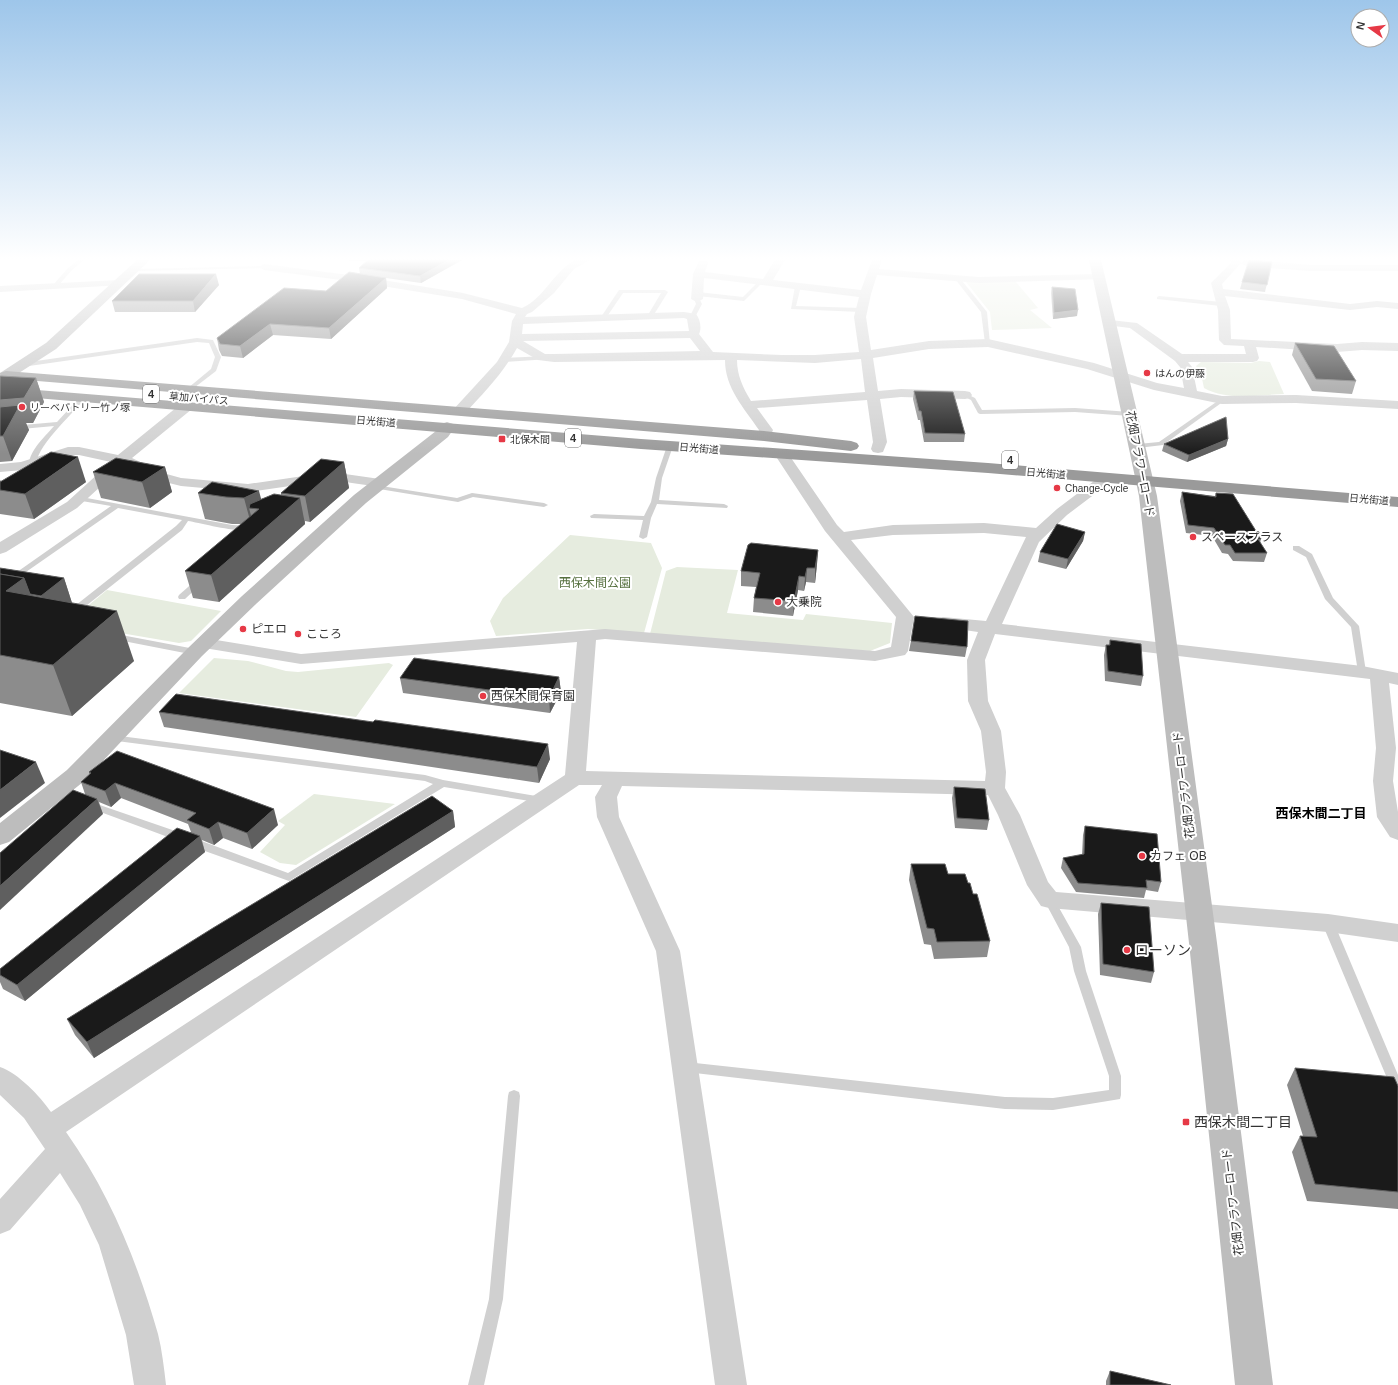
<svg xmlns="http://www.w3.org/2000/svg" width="1398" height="1385" viewBox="0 0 1398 1385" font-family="Arial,'Noto Sans JP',sans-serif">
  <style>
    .green { fill: #e6ecdf }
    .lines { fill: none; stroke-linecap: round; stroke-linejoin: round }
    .lane { fill: #d0d0d0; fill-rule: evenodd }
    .street { fill: #d0d0d0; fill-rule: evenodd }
    .secondary { fill: #bdbdbd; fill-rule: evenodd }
    .highway { fill: #9a9a9a; fill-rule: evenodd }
    .wall { fill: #8c8c8c }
    .shaded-wall { fill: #5f5f5f }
    .building { fill: #1a1a1a; stroke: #5f5f5f }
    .poi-dot { fill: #e63946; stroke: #fff; stroke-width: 1.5 }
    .labels { text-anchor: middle; stroke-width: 4; stroke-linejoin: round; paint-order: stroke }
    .far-poi-label { font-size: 10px; fill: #333; stroke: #fff; text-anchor: start }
    .far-street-label { font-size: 10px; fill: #333; stroke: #fff }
    .shield { fill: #fff; stroke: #707070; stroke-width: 1 }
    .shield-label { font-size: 11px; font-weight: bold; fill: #333 }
    .street-label { font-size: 12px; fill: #333; stroke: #fff }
    .poi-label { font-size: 12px; fill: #333; stroke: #fff; text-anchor: start }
    .park-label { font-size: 12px; fill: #56703f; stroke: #fff }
    .neighbourhood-label { font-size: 13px; font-weight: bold; fill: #000; stroke: #fff }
    .near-poi-label { font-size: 14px; fill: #333; stroke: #fff; text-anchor: start }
  </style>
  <rect width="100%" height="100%" fill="#fff"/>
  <g class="green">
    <polygon points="966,282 1016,282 1038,308 1030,310 1052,328 992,330 990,312"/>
    <path d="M1259 361 1270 362 1284 394C1258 395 1227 401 1204 388L1201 374 1196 366 1201 362 1251 363Z"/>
    <polygon points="570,535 651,543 662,568 644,633 588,629 496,636 490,621 503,598"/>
    <polygon points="677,567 738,570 727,613 803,620 806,614 892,623 890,643 870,651 650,634 666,571"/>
    <polygon points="107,590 221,611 191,641 179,643 74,625 72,619"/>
    <polygon points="214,658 248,661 286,671 298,672 389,663 393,665 356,717 179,693"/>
    <polygon points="314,794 395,804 296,865 280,863 260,852 285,825 278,821"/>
  </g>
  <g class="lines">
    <g class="lane">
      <polygon points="78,260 84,260 72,270 57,287 53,287 53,285 68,268"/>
      <polygon points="264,266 266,267 266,268 134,271 132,270 134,269"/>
      <polygon points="955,277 959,277 987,312 990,344 985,343 981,312 955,279"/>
      <polygon points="761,279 764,281 744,301 698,296 695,294 698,292 743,297"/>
      <polygon points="798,284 801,286 796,306 861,308 864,310 861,312 791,309 795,286"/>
      <polygon points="619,290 665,290 668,292 653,316 648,315 661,293 623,293 606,318 602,318 601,317"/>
      <polygon points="1159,296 1221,302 1224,304 1221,306 1157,299 1157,297"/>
      <polygon points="697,297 699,298 702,304 694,319 690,319 689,318 696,304 694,299"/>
      <polygon points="197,338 213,340 221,357 216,371 190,391 188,390 188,388 211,369 215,357 209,343 197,342 22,367 19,365 22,363"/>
      <polygon points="548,356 551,358 550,359 503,362 500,360 503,358"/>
      <polygon points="965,393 975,398 982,410 1075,408 1130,412 1133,414 1130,416 1075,412 980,414 978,413 971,400 963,396 963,394"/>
      <path d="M81 396 86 397C71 417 35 445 35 470L32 472 30 471C24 455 44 438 54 426L0 431V427L57 422Z"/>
      <polygon points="1222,398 1225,400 1224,401 1163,445 1138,448 1135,446 1138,444 1159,442"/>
      <polygon points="670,444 673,446 662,478 659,500 724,504 728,506 727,508 657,504 651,518 647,537 643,539 639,537 643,520 591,518 590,516 594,514 644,516 651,502 656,478 667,446"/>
      <polygon points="375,485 457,498 472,493 544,503 548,505 544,507 473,497 458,502 373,488 371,487"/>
      <path d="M76 496 232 525 249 526 253 528C244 535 201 523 188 521L182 530 77 613H71L70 611 71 609 176 526 182 520 118 508 0 590V584L111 506 76 500Z"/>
      <polygon points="1293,546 1299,546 1312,554 1333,598 1359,626 1366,672 1365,674 1362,675 1358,672 1351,627 1325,599 1306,557 1293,550"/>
      <polygon points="196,580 199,580 203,582 185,599 179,599 178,597 179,595"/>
      <polygon points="116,634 195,649 199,652 195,655 113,639 112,637 113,635"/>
      <polygon points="112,735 425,775 443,780 542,797 546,798 547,800 546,802 542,803 444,787 289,881 188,845 187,842 188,839 196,839 288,873 433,784 425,781 109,740 107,738"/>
      <polygon points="91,802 184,834 185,837 184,840 176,840 87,807 86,805 87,803"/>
      <polygon points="1049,896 1053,897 1081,947 1086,971 1121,1076 1121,1095 1120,1099 1053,1110 1005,1109 686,1072 682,1071 680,1067 682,1063 686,1062 1005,1097 1053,1098 1109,1090 1109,1076 1074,971 1069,947 1044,900 1045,897"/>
      <polygon points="1328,919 1332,920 1334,923 1398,1075 1398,1095 1393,1094 1392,1090 1322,923 1324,920"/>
      <polygon points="514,1090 519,1092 520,1096 503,1299 484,1385 468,1385 489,1299 508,1096 509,1092"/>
    </g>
    <g class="street">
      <path d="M576 260H590L574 269 554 293 532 312 527 314 525 317 684 312 696 314C700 319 702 328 699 334L713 352 782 355H815L859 352 854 317 859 297 704 278 703 299 697 302 691 299 693 274 699 261H707L708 263 705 272 763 279 775 260H785L773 280 861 290 872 260H882L879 269 979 277 1099 274 1103 275 1104 277 1103 279 979 283 877 275 871 294 866 317 871 350 929 341 988 339 1094 363 1157 383 1184 388 1180 367 1175 361 1130 328 1106 325 1104 323 1106 321 1110 320 1137 323 1182 354H1246L1244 346 1224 345 1219 340 1218 310 1211 283 1231 263 1230 260H1240L1241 263 1244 260H1252L1310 265H1398V271H1310L1246 266 1241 263 1222 284 1223 289 1350 304 1377 301 1398 303V309L1377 307 1350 310 1225 296 1230 310 1231 339 1337 344 1362 342 1398 343V351L1362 350 1337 352 1256 347 1259 358 1257 361 1253 362H1188L1192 367 1197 391 1222 396 1296 395 1398 401V409L1296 403 1222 404 1154 390 1087 369 988 347 929 349 873 358 878 391 901 389 965 391 970 392 972 395 970 398 965 399 901 397 880 399 887 442 883 452 878 453 873 452 871 449 873 442 867 400 757 408 773 430 769 439 764 440 759 439 757 436 759 430C744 408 725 388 725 360L554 362 538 360 517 348C503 373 484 393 464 414H454L452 411 497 362 509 342 512 321 516 314 462 299 364 283 264 270 259 267 264 264 364 277 463 293 522 308C544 299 554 270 576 260ZM684 318 687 319 689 331 522 334 523 324ZM690 338 700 351 554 354H545L523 341ZM861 359 865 392 751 401C743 388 737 375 737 360L815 363Z"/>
      <polygon points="119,280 124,283 123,285 0,292 0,286"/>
      <polygon points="187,402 192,403 194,406 192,409 132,458 163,473 181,478 248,484 331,472 380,479 385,480 387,483 385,486 380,487 331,480 248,492 181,486 153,479 124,465 77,508 6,552 0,554 0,542 67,502 111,462 79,455 69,455 23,470 0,472 0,464 21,462 68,447 79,447 118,455 182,403"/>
      <path d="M782 451 787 452 837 525 844 532 893 525 984 523 1036 528 1057 509 1102 475 1107 474 1112 475 1114 478 1112 481 1067 515 1039 542 1002 624 1362 666 1398 673V685L1389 683 1396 748 1393 781 1398 812V840L1390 837 1377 817 1373 781 1376 748 1370 679 995 634 985 660 988 701 1001 731 1006 772 1005 788 1020 815 1048 882 1056 892 1328 914 1398 924V942L1328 932 1049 908 1041 906 1027 885 998 815 988 795 622 786 617 797 619 817 680 951 747 1385H715L656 951 597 817 595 797 602 785H579L66 1132C110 1194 137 1261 158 1334 162 1350 164 1368 166 1385H134L126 1335 99 1245 80 1205 60 1173 10 1230 0 1234V1199L45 1149 24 1118 0 1095V1067C18 1073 40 1096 51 1112L565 775 577 642 301 664 204 648 198 647 195 643 198 639 204 638 301 654 605 629 875 651 891 647 896 617 825 531 775 455 777 452ZM984 533 1026 537 986 621 943 617 937 618 934 622 937 626 978 632 967 660 968 701 981 731 986 772 985 781 586 771 596 640 605 639 875 661 905 655 908 651 914 617 851 540 893 535Z"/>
    </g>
    <g class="secondary">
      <polygon points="137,260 150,260 56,349 5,382 0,383 0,373 46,343"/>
      <polygon points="1089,260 1101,260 1157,496 1217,943 1273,1385 1235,1385 1189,943 1139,496"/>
      <polygon points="447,422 453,424 455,427 448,437 366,503 256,604 202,656 83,782 9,842 0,845 0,823 67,770 188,648 242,596 354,495 436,431 441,424"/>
    </g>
    <g class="highway">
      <polygon points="6,371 764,431 851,441 857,443 859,446 857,449 851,451 764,441 1,378 0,373"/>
      <polygon points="0,387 641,439 988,463 1398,497 1398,507 988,473 641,449 0,395"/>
    </g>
  </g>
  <g class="wall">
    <polygon points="349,260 462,260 421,283 386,278 387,288 331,339 273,335 243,358 222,356 219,350 217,338 326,291 360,274 359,268 367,261 349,261"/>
    <polygon points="1272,262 1265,292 1240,289 1242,282"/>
    <polygon points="219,285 195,312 115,312 112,301"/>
    <polygon points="1052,287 1077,316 1053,319 1051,293"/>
    <polygon points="1295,343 1356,381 1352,394 1312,391 1292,355"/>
    <polygon points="0,376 36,378 44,402 33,423 26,423 29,430 12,461 0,462"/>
    <polygon points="914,391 965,434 964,442 924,442 920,420 918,420 913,399"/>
    <polygon points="1228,439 1226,446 1187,462 1162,451 1164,444"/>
    <polygon points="344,462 349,488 310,522 305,521 305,524 219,602 193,598 185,571 241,524 232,524 205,519 198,493 261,499 281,495 281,493"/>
    <polygon points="165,467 172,492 150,508 101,498 93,472"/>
    <polygon points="0,480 1,481 86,482 34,519 0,514"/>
    <polygon points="1182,492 1215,496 1216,493 1261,539 1260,543 1267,553 1264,562 1233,561 1228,554 1222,553 1212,536 1186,533 1180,501"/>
    <polygon points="1085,532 1083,541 1066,569 1038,562 1040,552"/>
    <polygon points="818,550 817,564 815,583 806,582 804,591 798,590 793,616 753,612 754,598 756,587 741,586 741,571"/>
    <polygon points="0,568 64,578 72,603 134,661 72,716 0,703"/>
    <polygon points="1110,640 1143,676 1141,686 1105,681 1104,655 1106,645 1109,645"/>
    <polygon points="911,641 967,647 965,657 909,651"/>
    <polygon points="559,677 561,692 550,713 403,693 400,678"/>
    <polygon points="159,712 550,759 539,783 164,727"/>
    <polygon points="89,772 278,825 252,849 223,838 214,845 202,840 205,852 25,1001 3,989 0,982 0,969 191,832 188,824 121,798 111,807 99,802 103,814 85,794 81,782 89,775"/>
    <polygon points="954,787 989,820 987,830 955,828 952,798"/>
    <polygon points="453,811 455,827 94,1058 75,1035 67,1019"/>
    <polygon points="1085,826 1161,882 1158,892 1146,890 1144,898 1076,892 1061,868 1063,858 1082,855 1083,835"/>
    <polygon points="911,864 948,874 968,883 973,894 990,941 987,957 934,959 931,945 924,944 909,880"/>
    <polygon points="1101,903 1154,972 1151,983 1100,975 1098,914"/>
    <polygon points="1295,1068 1398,1086 1398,1209 1307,1201 1292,1152 1300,1136 1303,1136 1287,1085"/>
    <polygon points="1110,1371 1171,1385 1106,1385 1106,1381"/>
  </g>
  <g class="shaded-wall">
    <polygon points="449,260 462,260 421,283 420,276"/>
    <polygon points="216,274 219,285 195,312 193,301"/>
    <polygon points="386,278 387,288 331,339 329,328"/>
    <polygon points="1078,310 1077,316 1053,319 1054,313"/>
    <polygon points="270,324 273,335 243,358 240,346"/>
    <polygon points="36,378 44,402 33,423 26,423 29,430 12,461 3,436 0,426 0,400"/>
    <polygon points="1228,439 1226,446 1187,462 1189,455"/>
    <polygon points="78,457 86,482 34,519 25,494"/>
    <polygon points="344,462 349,488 310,522 305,496"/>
    <polygon points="165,467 172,492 150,508 142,482"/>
    <polygon points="259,491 266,517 259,509 249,508 253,523 251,524 244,498"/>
    <polygon points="300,498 305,524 219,602 211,575"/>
    <polygon points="1085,532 1083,541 1066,569 1068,559"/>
    <polygon points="818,550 817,564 815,583 815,568"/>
    <polygon points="807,568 806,582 804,591 805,577"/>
    <polygon points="799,576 798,590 793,616 794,601"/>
    <polygon points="24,578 42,627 6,591"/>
    <polygon points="64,578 72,603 50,621 41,596"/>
    <polygon points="117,611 134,661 72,716 53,665"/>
    <polygon points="559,677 561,692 550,713 549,698"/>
    <polygon points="548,744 550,759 539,783 537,767"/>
    <polygon points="36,762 45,783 0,818 0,790"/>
    <polygon points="115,783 121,798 111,807 105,791"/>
    <polygon points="97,799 103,814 0,910 0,886"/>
    <polygon points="274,809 278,825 252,849 247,833"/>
    <polygon points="453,811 455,827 94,1058 87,1042"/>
    <polygon points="218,822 223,838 214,845 209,829"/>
    <polygon points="200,836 205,852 25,1001 17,985"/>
  </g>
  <g class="building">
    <polygon points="368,260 449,260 420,276 359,268"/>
    <polygon points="1249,260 1272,262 1267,285 1242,282"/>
    <polygon points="349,272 386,278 329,328 270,324 240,346 220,344 217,338 284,288 326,291"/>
    <polygon points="139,274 216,274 193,301 112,301"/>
    <polygon points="1052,287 1075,289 1078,310 1054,313"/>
    <polygon points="1295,343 1334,346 1356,381 1316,379"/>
    <polygon points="0,376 36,378 24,398 0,400"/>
    <polygon points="914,391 953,392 965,434 925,433 921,411 919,411"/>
    <polygon points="20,405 3,436 0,436 0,407"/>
    <polygon points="1226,417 1228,439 1189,455 1164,444"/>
    <polygon points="51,452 78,457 25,494 0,490 0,482"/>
    <polygon points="116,458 165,467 142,482 93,472"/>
    <polygon points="321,459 344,462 305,496 281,493"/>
    <polygon points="212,482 259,491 244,498 226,497 198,493"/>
    <polygon points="1182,492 1216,497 1216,493 1233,494 1261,539 1258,539 1267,553 1235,553 1230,545 1225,545 1214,528 1188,525"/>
    <polygon points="274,494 300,498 211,575 185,571 259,509 249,508 250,504"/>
    <polygon points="1057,524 1085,532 1068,559 1040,552"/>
    <polygon points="751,543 818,550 815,568 807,568 805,577 799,576 794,601 754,598 760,573 741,571 748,545"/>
    <polygon points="0,568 64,578 41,596 30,594 24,578 0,574"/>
    <polygon points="0,574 24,578 6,591 117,611 53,665 0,655"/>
    <polygon points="915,616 968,621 967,647 911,641"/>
    <polygon points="1110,640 1141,644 1143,676 1108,671 1106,645 1110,645"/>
    <polygon points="414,658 559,677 549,698 400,678"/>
    <polygon points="176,694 373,722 375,720 548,744 537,767 159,712"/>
    <polygon points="0,750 36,762 0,790"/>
    <polygon points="117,751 274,809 247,833 218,822 209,829 187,820 196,813 115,783 105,791 81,782 91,773 89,772"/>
    <polygon points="954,787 985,789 989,820 957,818"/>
    <polygon points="73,790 97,799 0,886 0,853"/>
    <polygon points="432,796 453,811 87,1042 67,1019 213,928"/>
    <polygon points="1085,826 1157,834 1161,882 1146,880 1147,888 1078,883 1063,858 1084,854"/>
    <polygon points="177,828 200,836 17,985 0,975 0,969"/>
    <polygon points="911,864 945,864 948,874 965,874 968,883 970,883 973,894 977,894 990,941 937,942 934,929 927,928"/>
    <polygon points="1101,903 1149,907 1154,972 1103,964"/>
    <polygon points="1295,1068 1394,1077 1398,1086 1398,1192 1315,1184 1300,1136 1317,1137"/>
    <polygon points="1110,1371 1171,1385 1110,1385"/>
  </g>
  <linearGradient id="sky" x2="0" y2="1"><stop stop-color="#9ec6ea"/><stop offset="0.57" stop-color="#fff"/><stop offset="1" stop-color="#fff" stop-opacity="0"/></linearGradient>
  <rect width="1398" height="454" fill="url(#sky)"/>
  <g class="poi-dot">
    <circle cx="1147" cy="373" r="4"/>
    <circle cx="22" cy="407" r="4"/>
    <rect x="498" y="435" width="8" height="8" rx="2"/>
    <circle cx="1057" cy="488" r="4"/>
    <circle cx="1193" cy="537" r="4"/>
    <circle cx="778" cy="602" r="4"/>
    <circle cx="243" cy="629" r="4"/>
    <circle cx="298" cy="634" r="4"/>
    <circle cx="483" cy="696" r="4"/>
    <circle cx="1142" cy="856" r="4"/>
    <circle cx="1127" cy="950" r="4"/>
    <rect x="1182" y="1118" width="8" height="8" rx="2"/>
  </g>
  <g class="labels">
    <g class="far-poi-label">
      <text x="1155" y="377">はんの伊藤</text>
      <text x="30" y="411">リーベパトリー竹ノ塚</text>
      <text x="510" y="443">北保木間</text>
      <text x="1065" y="492">Change-Cycle</text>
    </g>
    <g class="far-street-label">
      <text transform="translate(199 398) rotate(5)" y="4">草加バイパス</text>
      <text transform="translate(376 421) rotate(5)" y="4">日光街道</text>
      <text transform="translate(699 448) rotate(5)" y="4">日光街道</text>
      <text transform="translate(1046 473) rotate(5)" y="4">日光街道</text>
      <text transform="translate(1369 499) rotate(5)" y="4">日光街道</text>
    </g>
    <g class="shield">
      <rect x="143" y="385" width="16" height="18" rx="3"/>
      <rect x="565" y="429" width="16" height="18" rx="3"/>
      <rect x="1002" y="451" width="16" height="18" rx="3"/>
    </g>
    <g class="shield-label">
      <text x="151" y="398">4</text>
      <text x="573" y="442">4</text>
      <text x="1010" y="464">4</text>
    </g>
    <g class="street-label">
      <text transform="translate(1140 464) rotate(79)" y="4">花畑フラワーロード</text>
      <text transform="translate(1184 785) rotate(-97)" y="4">花畑フラワーロード</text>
      <text transform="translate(1233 1202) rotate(-97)" y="4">花畑フラワーロード</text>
    </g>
    <g class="poi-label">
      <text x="1201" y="541">スペースプラス</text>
      <text x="786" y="606">大乗院</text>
      <text x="251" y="633">ピエロ</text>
      <text x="306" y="638">こころ</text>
      <text x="491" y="700">西保木間保育園</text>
      <text x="1150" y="860">カフェ OB</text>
    </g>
    <g class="park-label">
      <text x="595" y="587">西保木間公園</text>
    </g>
    <g class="neighbourhood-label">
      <text x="1321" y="818">西保木間二丁目</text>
    </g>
    <g class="near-poi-label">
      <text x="1135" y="955">ローソン</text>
      <text x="1194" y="1127">西保木間二丁目</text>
    </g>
  </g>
  <g transform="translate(1370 28) rotate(284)"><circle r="19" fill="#ffffff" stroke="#adadad"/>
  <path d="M0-3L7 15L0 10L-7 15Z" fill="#e63946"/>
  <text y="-6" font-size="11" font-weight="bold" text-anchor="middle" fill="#333333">N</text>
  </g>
</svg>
